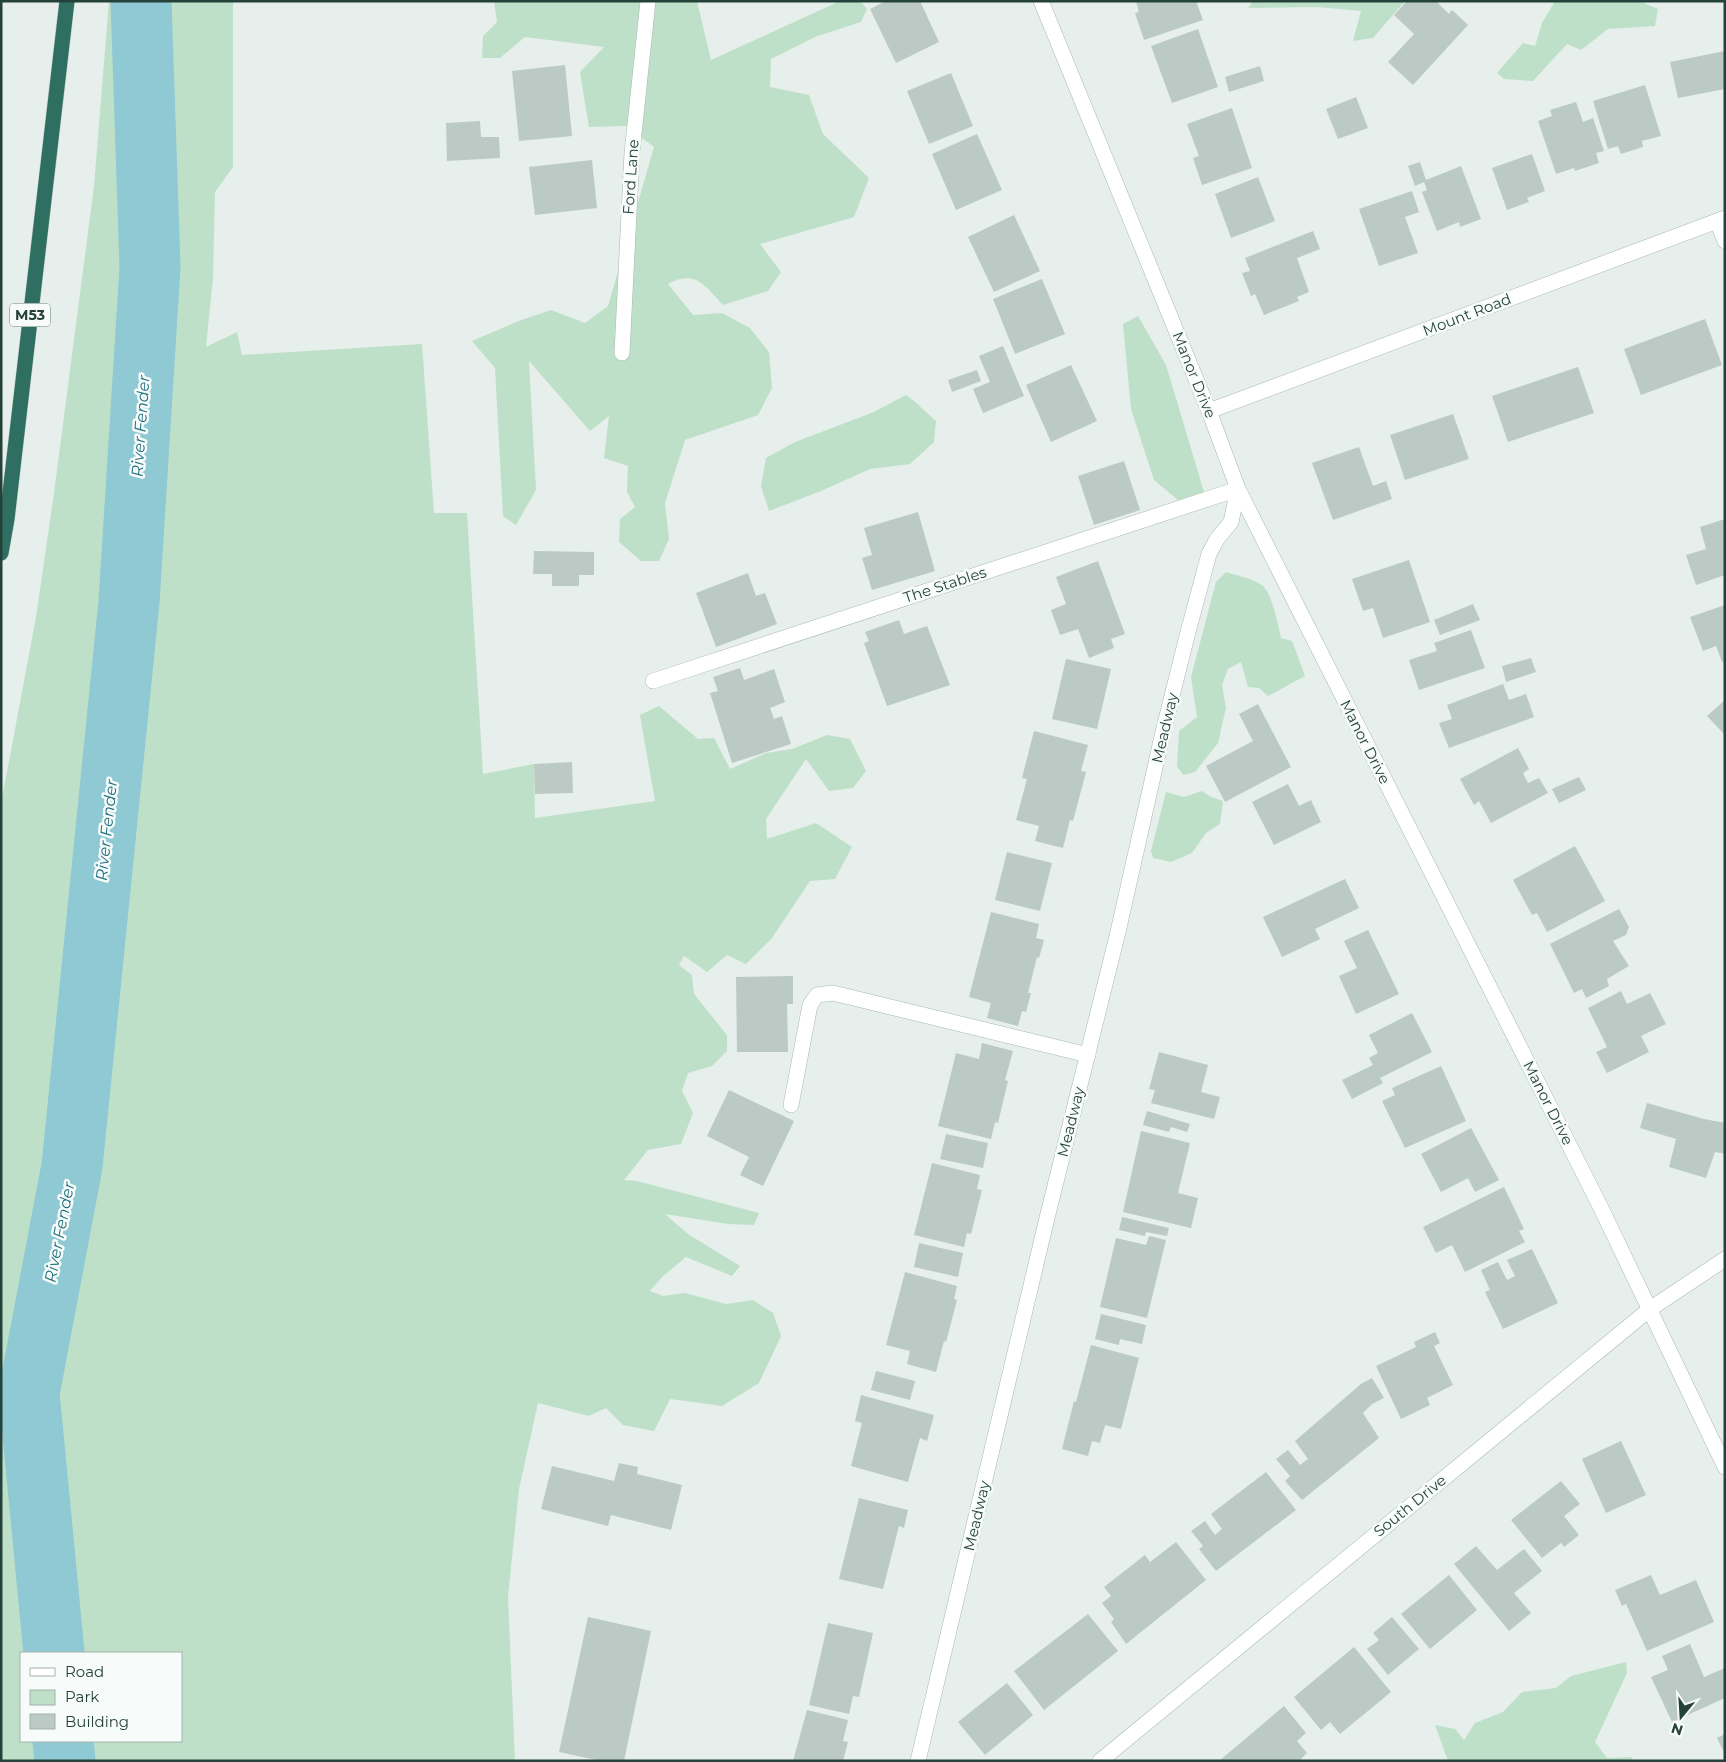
<svg xmlns="http://www.w3.org/2000/svg" width="1726" height="1762" viewBox="0 0 1726 1762" font-family="Montserrat,sans-serif">
  <style>
    .green { fill: #bfe0c8; fill-rule: evenodd }
    .lines { fill: none; stroke-linecap: round; stroke-linejoin: round }
    .river { stroke: #8ec9d4; stroke-width: 61 }
    .building { fill: #bbcac4 }
    .lane-casing { stroke: #a8b8b2; stroke-width: 16 }
    .street-casing { stroke: #a8b8b2; stroke-width: 16 }
    .highway-casing { stroke: #c2cac8; stroke-width: 16 }
    .lane { stroke: #fff; stroke-width: 15 }
    .street { stroke: #fff; stroke-width: 15 }
    .highway { stroke: #2f6f62; stroke-width: 15 }
    .labels { text-anchor: middle; stroke-width: 5; stroke-linejoin: round; paint-order: stroke }
    .shield { fill: #f7fbf9; stroke: #637a73; stroke-width: 1 }
    .shield-label { font-size: 14px; font-weight: bold; fill: #24423a }
    .street-label { font-size: 15px; fill: #24423a; stroke: #f7fbf9 }
    .water-label { font-size: 16px; font-style: italic; fill: #1c6f80; stroke: #f7fbf9 }
  </style>
  <rect width="100%" height="100%" fill="#e6efeb"/>
  <g class="green">
    <path d="M109 1H233V167L215 192 213 278 206 347 237 332 242 355 422 344 434 513H467L483 774 534 764 535 818 655 801 640 715 659 706 698 739 714 738 730 769 766 753 792 749 827 735 850 739 866 771 853 788 829 791 806 759 766 819 767 839 816 823 852 847 835 879 810 881 772 938 746 964 727 955 707 972 684 956 679 965 692 975 694 994 727 1035V1051L712 1066 688 1073 682 1091 693 1113 681 1144 648 1150 624 1180 637 1181 759 1213 754 1225 728 1224 665 1214 688 1234 740 1266 732 1276 686 1257 662 1277 650 1291 663 1296 685 1293 726 1304 753 1300 773 1313 781 1336 759 1383 722 1406 670 1399 654 1431 623 1425 606 1408 589 1416 538 1403 519 1489 508 1597 515 1761H1V804L36 617 54 493 94 186ZM21 1653H181V1741H21Z"/>
    <path d="M494 1H697L711 60 840 1H860L867 9 861 22 815 37 771 59 770 87 809 95 823 134 869 178 854 217 760 244 781 272 768 291 723 305C705 286 696 269 668 284L693 315 722 313 750 328 769 352 772 388 758 415 685 440 665 503 669 539 659 561H641L619 542 620 519 635 507 627 492 628 466 604 458 609 416 590 431 529 361 536 490 516 525 503 516 495 368 472 341 521 320 551 310 585 323 608 306 654 147 626 126 589 127 580 72 604 47 525 37 500 58H482L483 36 497 22Z"/>
    <polygon points="1253,1 1405,1 1373,38 1353,41 1361,11 1317,7 1248,8"/>
    <polygon points="1555,1 1639,1 1658,9 1655,26 1608,29 1581,50 1567,44 1533,81 1504,79 1497,73 1523,43 1535,46 1542,23"/>
    <polygon points="1138,316 1166,365 1204,492 1178,500 1154,480 1131,409 1123,324"/>
    <polygon points="906,395 914,401 936,421 934,442 910,464 870,469 821,491 769,511 761,486 766,458 795,442 874,412"/>
    <path d="M1226 572C1235 575 1255 579 1263 586 1272 594 1278 625 1281 638L1292 641 1305 676 1268 696 1259 688 1248 687 1241 662 1228 669 1222 685 1226 708 1218 743 1195 772 1183 775 1177 766 1179 731 1197 717 1191 677 1216 582Z"/>
    <polygon points="1202,791 1209,796 1223,801 1220,824 1206,833 1192,853 1171,862 1153,858 1151,851 1166,792 1184,797"/>
    <polygon points="1626,1662 1627,1673 1595,1742 1607,1758 1632,1757 1632,1761 1448,1761 1435,1725 1455,1729 1464,1740 1475,1723 1503,1712 1522,1692 1556,1688 1571,1676"/>
  </g>
  <g class="lines">
    <g class="river">
      <polyline points="54,1653 29,1393 72,1166 129,602 150,267 141,1"/>
      <polyline points="63,1741 65,1761"/>
    </g>
  </g>
  <g class="building">
    <polygon points="886,1 920,1 939,42 896,63 870,9"/>
    <polygon points="1136,1 1196,1 1203,20 1144,40 1135,13 1139,12"/>
    <polygon points="1407,1 1436,1 1449,14 1452,10 1468,25 1413,85 1388,62 1414,34 1394,15"/>
    <polygon points="1198,29 1218,87 1172,103 1151,46"/>
    <polygon points="1725,51 1725,89 1678,98 1670,62"/>
    <polygon points="565,65 572,136 519,141 512,71"/>
    <polygon points="1260,66 1264,81 1229,92 1225,77"/>
    <polygon points="951,73 973,126 929,144 907,91"/>
    <polygon points="1645,85 1661,136 1642,141 1643,147 1621,154 1618,146 1608,149 1593,101"/>
    <polygon points="1356,97 1368,128 1338,139 1326,109"/>
    <polygon points="1576,102 1583,122 1593,118 1604,151 1596,153 1599,163 1575,171 1574,168 1556,174 1538,121 1552,116 1550,110"/>
    <polygon points="1232,108 1252,168 1202,185 1193,158 1199,156 1187,124"/>
    <polygon points="480,121 481,137 499,137 500,158 447,161 446,123"/>
    <polygon points="977,134 1002,190 956,210 932,154"/>
    <polygon points="1532,154 1545,191 1527,198 1529,202 1507,210 1492,168"/>
    <polygon points="592,160 597,208 535,215 529,167"/>
    <polygon points="1420,162 1426,180 1461,166 1481,219 1460,227 1459,222 1437,231 1422,192 1427,190 1424,182 1415,186 1408,166"/>
    <polygon points="1258,177 1275,221 1231,238 1215,194"/>
    <polygon points="1412,191 1419,212 1405,217 1418,253 1379,266 1359,209"/>
    <polygon points="1014,215 1040,271 994,292 968,237"/>
    <polygon points="1313,231 1320,249 1297,258 1309,292 1297,297 1299,301 1264,315 1255,294 1251,296 1242,273 1250,271 1245,258"/>
    <polygon points="1042,279 1065,334 1015,354 993,299"/>
    <polygon points="1705,319 1722,365 1641,395 1624,349"/>
    <polygon points="1003,346 1024,396 983,413 973,389 990,382 979,356"/>
    <polygon points="1071,365 1097,421 1051,442 1026,385"/>
    <polygon points="1578,367 1594,413 1508,442 1492,396"/>
    <polygon points="977,370 981,381 952,392 948,380"/>
    <polygon points="1453,414 1469,459 1405,480 1390,435"/>
    <polygon points="1359,447 1373,486 1386,481 1392,499 1333,520 1312,463"/>
    <polygon points="1124,461 1140,510 1094,525 1078,476"/>
    <polygon points="918,512 935,571 872,590 862,558 872,555 864,528"/>
    <polygon points="1725,519 1725,575 1696,585 1686,555 1706,549 1700,527"/>
    <polygon points="534,551 594,552 594,575 579,575 579,586 552,586 552,574 533,574"/>
    <polygon points="1409,560 1430,622 1383,638 1373,608 1363,611 1352,579"/>
    <polygon points="1098,561 1125,634 1111,639 1114,648 1089,658 1078,629 1060,635 1051,610 1066,604 1056,577"/>
    <polygon points="748,573 756,596 765,593 777,624 716,647 696,593"/>
    <polygon points="1473,604 1480,620 1440,635 1434,620"/>
    <polygon points="1725,605 1725,661 1722,662 1716,646 1703,651 1690,617"/>
    <polygon points="899,620 904,634 927,626 950,685 887,706 864,643 869,641 865,632"/>
    <polygon points="1471,630 1485,668 1419,690 1409,660 1437,651 1434,643"/>
    <polygon points="1531,658 1536,672 1506,682 1502,666"/>
    <polygon points="1066,659 1111,669 1097,729 1052,719"/>
    <polygon points="740,668 744,680 774,669 785,702 770,708 774,719 782,716 791,744 732,763 710,693 718,691 713,677"/>
    <polygon points="1503,684 1509,700 1526,694 1534,717 1449,748 1439,723 1452,719 1447,705"/>
    <polygon points="1725,700 1725,735 1707,716"/>
    <polygon points="1258,704 1291,767 1225,802 1206,766 1253,741 1239,714"/>
    <polygon points="1034,731 1088,745 1081,771 1086,772 1073,821 1070,820 1063,848 1035,841 1039,826 1016,820 1027,779 1022,778"/>
    <polygon points="1518,748 1529,769 1523,773 1528,783 1539,778 1548,793 1491,823 1479,801 1474,805 1460,779"/>
    <polygon points="572,762 573,793 535,794 534,764"/>
    <polygon points="1579,777 1586,790 1559,803 1552,789"/>
    <polygon points="1288,784 1299,806 1311,800 1321,822 1274,845 1252,802"/>
    <polygon points="1575,846 1605,901 1547,932 1537,913 1532,915 1513,880"/>
    <polygon points="1007,852 1052,863 1040,911 995,900"/>
    <polygon points="1345,879 1359,908 1315,929 1320,939 1282,957 1263,917"/>
    <polygon points="1619,909 1629,927 1626,935 1613,941 1629,966 1607,979 1609,986 1586,998 1582,989 1574,993 1550,944"/>
    <polygon points="991,912 1039,924 1036,938 1044,940 1039,958 1037,957 1028,993 1031,993 1026,1012 1022,1011 1018,1026 987,1018 991,1003 969,997"/>
    <polygon points="1368,930 1399,994 1356,1014 1339,976 1357,968 1344,941"/>
    <polygon points="793,976 793,1004 787,1004 788,1052 737,1052 736,977"/>
    <polygon points="1621,991 1627,1004 1650,993 1666,1024 1641,1036 1649,1052 1607,1073 1596,1052 1607,1047 1588,1008"/>
    <polygon points="1412,1013 1432,1052 1380,1078 1383,1083 1352,1099 1342,1080 1373,1065 1369,1058 1378,1053 1369,1035"/>
    <polygon points="982,1043 1013,1051 1005,1080 1008,1081 998,1123 995,1122 991,1139 938,1126 956,1053 979,1059"/>
    <polygon points="1159,1052 1208,1065 1201,1092 1220,1097 1214,1119 1151,1103 1155,1090 1149,1089"/>
    <polygon points="1441,1066 1466,1121 1405,1148 1382,1101 1395,1095 1392,1088"/>
    <polygon points="729,1090 794,1121 763,1186 740,1175 749,1157 707,1136"/>
    <polygon points="1647,1103 1704,1119 1725,1123 1725,1154 1715,1152 1706,1178 1669,1167 1676,1139 1640,1128"/>
    <polygon points="1147,1111 1190,1124 1187,1132 1171,1127 1169,1132 1143,1125"/>
    <polygon points="1471,1128 1499,1180 1475,1192 1468,1178 1441,1192 1421,1154"/>
    <polygon points="1141,1131 1190,1143 1178,1193 1198,1198 1191,1228 1123,1212"/>
    <polygon points="946,1134 988,1143 983,1168 940,1159"/>
    <polygon points="932,1163 980,1175 977,1189 982,1190 971,1234 967,1233 964,1247 914,1235"/>
    <polygon points="1504,1187 1524,1229 1519,1231 1525,1242 1465,1272 1452,1245 1436,1253 1423,1227"/>
    <polygon points="1122,1217 1169,1228 1167,1236 1146,1232 1145,1236 1119,1230"/>
    <polygon points="1149,1236 1166,1240 1147,1318 1100,1307 1116,1238 1146,1245"/>
    <polygon points="919,1243 963,1253 958,1277 914,1267"/>
    <polygon points="1532,1249 1558,1303 1503,1329 1485,1292 1490,1290 1481,1270 1498,1262 1507,1280 1515,1276 1507,1260"/>
    <polygon points="905,1272 957,1286 954,1299 957,1300 946,1342 944,1341 936,1372 907,1364 910,1351 886,1345"/>
    <polygon points="1101,1314 1146,1325 1142,1344 1120,1339 1119,1345 1095,1339"/>
    <polygon points="1435,1332 1440,1343 1434,1346 1453,1385 1427,1398 1430,1405 1401,1419 1376,1366 1416,1347 1414,1342"/>
    <polygon points="1091,1345 1139,1358 1121,1429 1105,1425 1100,1443 1092,1441 1088,1456 1062,1449 1074,1401 1076,1402"/>
    <polygon points="876,1371 915,1381 910,1400 871,1390"/>
    <polygon points="1372,1378 1384,1398 1372,1404 1363,1413 1379,1438 1302,1500 1285,1481 1290,1476 1276,1459 1288,1450 1300,1465 1308,1459 1295,1441 1361,1384"/>
    <polygon points="861,1395 934,1415 927,1441 920,1438 908,1482 851,1466 862,1423 855,1421"/>
    <polygon points="1621,1441 1646,1495 1606,1513 1582,1459"/>
    <polygon points="619,1463 638,1467 637,1474 682,1485 671,1530 611,1515 608,1526 541,1509 552,1466 614,1481"/>
    <polygon points="1266,1472 1296,1510 1216,1571 1199,1549 1203,1546 1191,1531 1205,1521 1215,1535 1222,1529 1211,1514"/>
    <polygon points="1561,1481 1580,1504 1564,1516 1579,1535 1564,1547 1561,1543 1542,1558 1511,1520"/>
    <polygon points="859,1498 908,1510 904,1528 899,1526 883,1589 839,1579"/>
    <polygon points="1176,1542 1206,1580 1126,1644 1111,1622 1114,1619 1102,1603 1111,1596 1104,1587 1145,1555 1150,1562"/>
    <polygon points="1476,1546 1497,1570 1524,1549 1542,1571 1514,1593 1531,1613 1509,1631 1454,1564"/>
    <polygon points="1449,1575 1477,1610 1430,1649 1401,1614"/>
    <polygon points="1651,1575 1660,1595 1696,1580 1714,1622 1647,1651 1626,1604 1622,1606 1615,1590"/>
    <polygon points="1088,1614 1118,1651 1044,1710 1014,1671"/>
    <polygon points="588,1617 651,1631 624,1761 601,1761 559,1752"/>
    <polygon points="1392,1617 1419,1649 1388,1675 1367,1649 1379,1640 1373,1633"/>
    <polygon points="828,1623 873,1633 859,1697 853,1696 849,1714 809,1705"/>
    <polygon points="1690,1644 1704,1677 1725,1668 1725,1698 1672,1722 1651,1677 1668,1670 1662,1656"/>
    <polygon points="1354,1647 1391,1692 1340,1734 1330,1722 1321,1730 1294,1697"/>
    <polygon points="1007,1683 1033,1715 985,1755 958,1722"/>
    <polygon points="1284,1706 1306,1733 1297,1741 1307,1753 1299,1761 1219,1761"/>
    <polygon points="807,1710 848,1720 843,1741 848,1742 843,1761 793,1761"/>
    <polygon points="1725,1734 1725,1754 1717,1738"/>
  </g>
  <g class="lines">
    <g class="lane-casing">
      <polyline id="lane" points="791,1105 810,1005 817,995 833,993 1088,1055"/>
    </g>
    <g class="street-casing">
      <g id="street">
        <polyline points="1041,1 1209,411 1238,489 1601,1208 1725,1467"/>
        <polyline points="1717,221 1725,241"/>
        <polyline points="622,353 632,153 648,1"/>
        <polyline points="1209,411 1725,218"/>
        <polyline points="653,681 1238,489 1231,522 1217,539 1209,554 1188,632 1163,732 1118,932 1047,1218 918,1761"/>
        <polyline points="1100,1761 1650,1309 1725,1259"/>
      </g>
    </g>
    <g class="highway-casing">
      <polyline id="highway" points="1,553 7,519 67,1"/>
    </g>
    <use href="#lane" class="lane"/>
    <use href="#street" class="street"/>
    <use href="#highway" class="highway"/>
  </g>
  <g class="labels">
    <rect class="shield" x="10" y="303.5" width="40" height="23" rx="4"/>
    <g class="shield-label">
      <text x="30" y="320">M53</text>
    </g>
    <g class="street-label">
      <text transform="translate(631 177) rotate(-86)" y="5">Ford Lane</text>
      <text transform="translate(1467 315) rotate(-21)" y="5">Mount Road</text>
      <text transform="translate(1194 375) rotate(68)" y="5">Manor Drive</text>
      <text transform="translate(945 585) rotate(-18)" y="5">The Stables</text>
      <text transform="translate(1165 728) rotate(-77)" y="5">Meadway</text>
      <text transform="translate(1365 742) rotate(63)" y="5">Manor Drive</text>
      <text transform="translate(1548 1103) rotate(63)" y="5">Manor Drive</text>
      <text transform="translate(1071 1122) rotate(-76)" y="5">Meadway</text>
      <text transform="translate(1410 1506) rotate(-39)" y="5">South Drive</text>
      <text transform="translate(977 1516) rotate(-77)" y="5">Meadway</text>
    </g>
    <g class="water-label">
      <text transform="translate(140 426) rotate(-86)" y="6">River Fender</text>
      <text transform="translate(106 830) rotate(-84)" y="6">River Fender</text>
      <text transform="translate(59 1232) rotate(-79)" y="6">River Fender</text>
    </g>
  </g>
  <rect width="1726" height="1762" fill="none" stroke="#24423a" stroke-width="5"/>
  <rect x="20" y="1652" width="162" height="90" fill="#f7fbf9" stroke="#a3b1ad"/>
  <rect x="30" y="1668" width="25" height="8" fill="#ffffff" stroke="#a3b1ad"/>
  <text x="65" y="1677" font-size="15" fill="#24423a">Road</text>
  <rect x="30" y="1690" width="25" height="15" fill="#bfe0c8" stroke="#a3b1ad"/>
  <text x="65" y="1702" font-size="15" fill="#24423a">Park</text>
  <rect x="30" y="1714" width="25" height="15" fill="#bbcac4" stroke="#a3b1ad"/>
  <text x="65" y="1727" font-size="15" fill="#24423a">Building</text>
  <g transform="translate(1681 1717) rotate(198)" stroke="#f7fbf9" stroke-width="4" paint-order="stroke">
  <path d="M0-4L9 19L0 12L-9 19Z" fill="#24423a"/>
  <text y="-8" font-size="14" font-weight="bold" text-anchor="middle" fill="#24423a">N</text>
  </g>
</svg>
